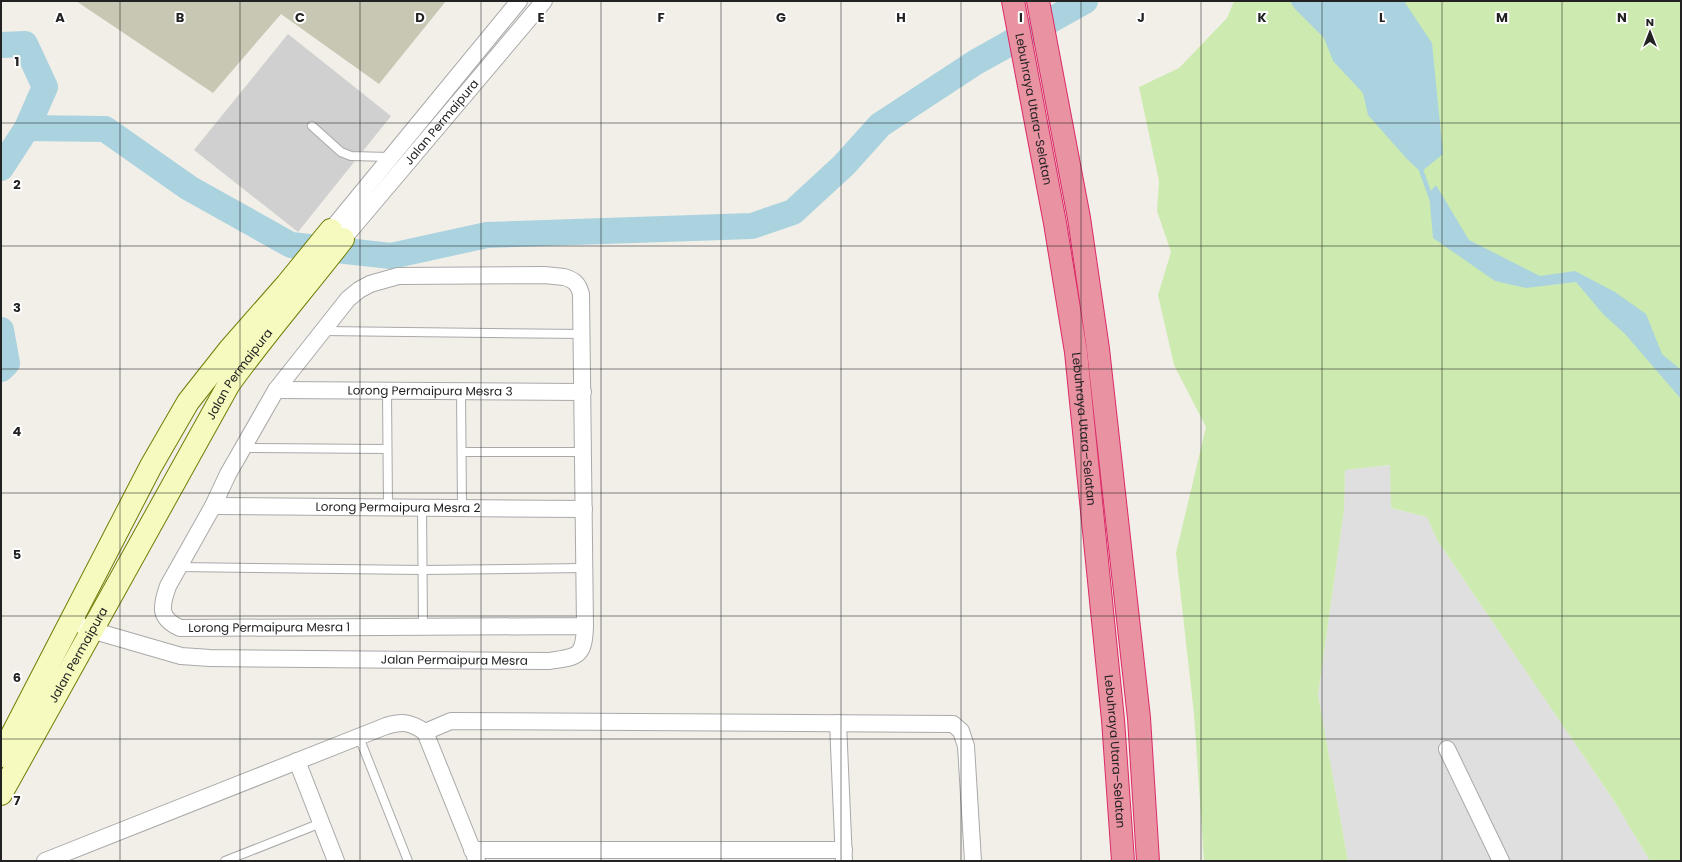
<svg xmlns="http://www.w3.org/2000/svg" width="1682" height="862" viewBox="0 0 1682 862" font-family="Poppins,sans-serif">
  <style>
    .residential { fill: #e0dfdf }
    .religious { fill: #d0d0d0 }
    .construction { fill: #c7c7b4 }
    .grass { fill: #cdebb0 }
    .water { fill: #aad3df }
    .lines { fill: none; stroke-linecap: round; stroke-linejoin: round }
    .stream { stroke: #aad3df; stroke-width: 4.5 }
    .river { stroke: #aad3df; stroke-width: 26 }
    .lane-casing { stroke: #a9a9a9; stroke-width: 10 }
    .street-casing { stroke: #a9a9a9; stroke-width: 18 }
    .secondary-casing { stroke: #707d05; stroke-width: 24 }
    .highway-casing { stroke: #dc2a67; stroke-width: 24 }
    .lane { stroke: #fff; stroke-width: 8 }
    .street { stroke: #fff; stroke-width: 16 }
    .secondary { stroke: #f7fabf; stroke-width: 22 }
    .highway { stroke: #e892a2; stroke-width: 22 }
    .grid { fill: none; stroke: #222; stroke-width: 1; stroke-opacity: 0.55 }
    .labels { text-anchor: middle; stroke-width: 4; stroke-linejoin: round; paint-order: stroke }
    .street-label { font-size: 12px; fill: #222; stroke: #fff }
    .grid-label { font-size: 13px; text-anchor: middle; font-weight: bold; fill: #222; stroke: #fff; stroke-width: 4; stroke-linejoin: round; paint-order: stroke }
  </style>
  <rect width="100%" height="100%" fill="#f2efe9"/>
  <polygon class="residential" points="1391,465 1391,508 1427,517 1437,540 1614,801 1650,861 1348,861 1318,695 1344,510 1345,470"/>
  <polygon class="religious" points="288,34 391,116 298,232 194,150"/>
  <polygon class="construction" points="76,1 446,1 379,84 281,14 213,93"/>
  <polygon class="grass" points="1234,1 1681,1 1681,861 1650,861 1614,801 1437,540 1427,517 1391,508 1390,465 1345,470 1344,510 1318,695 1348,861 1204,861 1194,714 1176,553 1206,427 1174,365 1158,295 1171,252 1157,211 1159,181 1139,87 1179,68 1227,18"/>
  <g class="water">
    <polygon points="1290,1 1404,1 1432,43 1443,154 1421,172 1407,159 1368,115 1363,93 1333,61 1324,38 1295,9"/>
    <polygon points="1436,185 1469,240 1540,276 1575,271 1615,292 1646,314 1662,354 1681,370 1681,399 1625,334 1603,314 1576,282 1526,288 1495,281 1433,238 1429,193"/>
  </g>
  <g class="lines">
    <polyline class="stream" points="1420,167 1431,198"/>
    <g class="river">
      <polyline points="1,45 25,44 45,87 27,128 1,168"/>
      <polyline points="27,128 105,129 189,188 291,245 391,256 487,235 752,226 793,212 844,165 880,125 976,62 1085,1"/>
      <polyline points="1,330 7,363 1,369"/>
    </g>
    <g class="lane-casing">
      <g id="lane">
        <polyline points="312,126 341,152 351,156 390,157"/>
        <polyline points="324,331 583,334"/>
        <polyline points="387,391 388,507"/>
        <polyline points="461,391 462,508"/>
        <polyline points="243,448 387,449"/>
        <polyline points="462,452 584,452"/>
        <polyline points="422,508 423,626"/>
        <polyline points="178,567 423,570 584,568"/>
        <polyline points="359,737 408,861"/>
        <polyline points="225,861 321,823"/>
      </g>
    </g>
    <g class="street-casing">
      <g id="street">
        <polyline points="331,230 519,1"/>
        <path id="s1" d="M343 239 544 1"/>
        <path id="s2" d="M276 390 583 392"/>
        <path id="s3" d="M213 506 584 509"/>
        <path id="s4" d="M82 626 91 630 181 656 210 658 549 661C578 657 584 657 585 626L581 294C578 283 574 280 564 277L544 275 398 276 370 284 359 290 348 299 276 390 228 474 213 506 168 586C161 606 158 618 180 628L585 626"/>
        <polyline points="838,723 844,861"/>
        <polyline points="425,732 451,721 953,724 961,731 966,746 973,861"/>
        <polyline points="1447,749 1501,861"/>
        <polyline points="297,761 336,861"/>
        <polyline points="472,850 844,850"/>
        <path d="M45 861 386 726C403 721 410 722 425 732L477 861"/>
      </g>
    </g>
    <g class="secondary-casing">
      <g id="secondary">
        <polyline points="1,756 151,466 188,402 229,350 287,284 331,230"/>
        <path id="s5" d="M1 794 229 384C265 334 305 288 343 239"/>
      </g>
    </g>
    <g class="highway-casing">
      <g id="highway">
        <path id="s6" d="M1013 1 1055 223 1076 352 1113 720 1123 861"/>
        <polyline points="1038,1 1079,218 1098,349 1139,718 1148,861"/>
      </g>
    </g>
    <use href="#lane" class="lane"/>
    <use href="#street" class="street"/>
    <use href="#secondary" class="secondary"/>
    <use href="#highway" class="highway"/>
  </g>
  <path class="grid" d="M120 1V861M240 1V861M360 1V861M481 1V861M601 1V861M721 1V861M841 1V861M961 1V861M1081 1V861M1201 1V861M1322 1V861M1442 1V861M1562 1V861M1 123H1681M1 246H1681M1 369H1681M1 493H1681M1 616H1681M1 739H1681"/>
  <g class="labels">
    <g class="street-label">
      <text dy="4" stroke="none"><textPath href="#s6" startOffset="110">Lebuhraya Utara–Selatan</textPath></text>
      <text dy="4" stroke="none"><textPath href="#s1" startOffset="153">Jalan Permaipura</textPath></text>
      <text dy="4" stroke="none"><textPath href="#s5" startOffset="483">Jalan Permaipura</textPath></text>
      <text dy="4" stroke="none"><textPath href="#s2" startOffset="154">Lorong Permaipura Mesra 3</textPath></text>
      <text dy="4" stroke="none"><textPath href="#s6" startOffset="434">Lebuhraya Utara–Selatan</textPath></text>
      <text dy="4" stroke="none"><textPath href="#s3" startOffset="185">Lorong Permaipura Mesra 2</textPath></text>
      <text dy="4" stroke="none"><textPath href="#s4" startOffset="1590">Lorong Permaipura Mesra 1</textPath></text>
      <text dy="4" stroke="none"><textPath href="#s5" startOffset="159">Jalan Permaipura</textPath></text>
      <text dy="4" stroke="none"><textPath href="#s4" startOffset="377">Jalan Permaipura Mesra</textPath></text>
      <text dy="4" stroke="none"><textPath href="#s6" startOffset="758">Lebuhraya Utara–Selatan</textPath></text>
    </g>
  </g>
  <g class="grid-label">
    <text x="60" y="22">A</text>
    <text x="180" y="22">B</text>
    <text x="300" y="22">C</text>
    <text x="420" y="22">D</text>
    <text x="541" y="22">E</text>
    <text x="661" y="22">F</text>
    <text x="781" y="22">G</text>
    <text x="901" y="22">H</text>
    <text x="1021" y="22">I</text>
    <text x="1141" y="22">J</text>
    <text x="1262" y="22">K</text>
    <text x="1382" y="22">L</text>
    <text x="1502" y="22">M</text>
    <text x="1622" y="22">N</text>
    <text x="17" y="66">1</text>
    <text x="17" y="189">2</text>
    <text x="17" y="312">3</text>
    <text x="17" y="436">4</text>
    <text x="17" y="559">5</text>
    <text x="17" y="682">6</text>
    <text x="17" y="805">7</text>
  </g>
  <rect width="1682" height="862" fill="none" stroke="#222222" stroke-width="4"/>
  <g transform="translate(1650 32)" stroke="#ffffff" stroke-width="3" paint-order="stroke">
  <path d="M0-3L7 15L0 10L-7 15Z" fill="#222222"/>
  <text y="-6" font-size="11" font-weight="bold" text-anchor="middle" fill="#222222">N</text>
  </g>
</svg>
